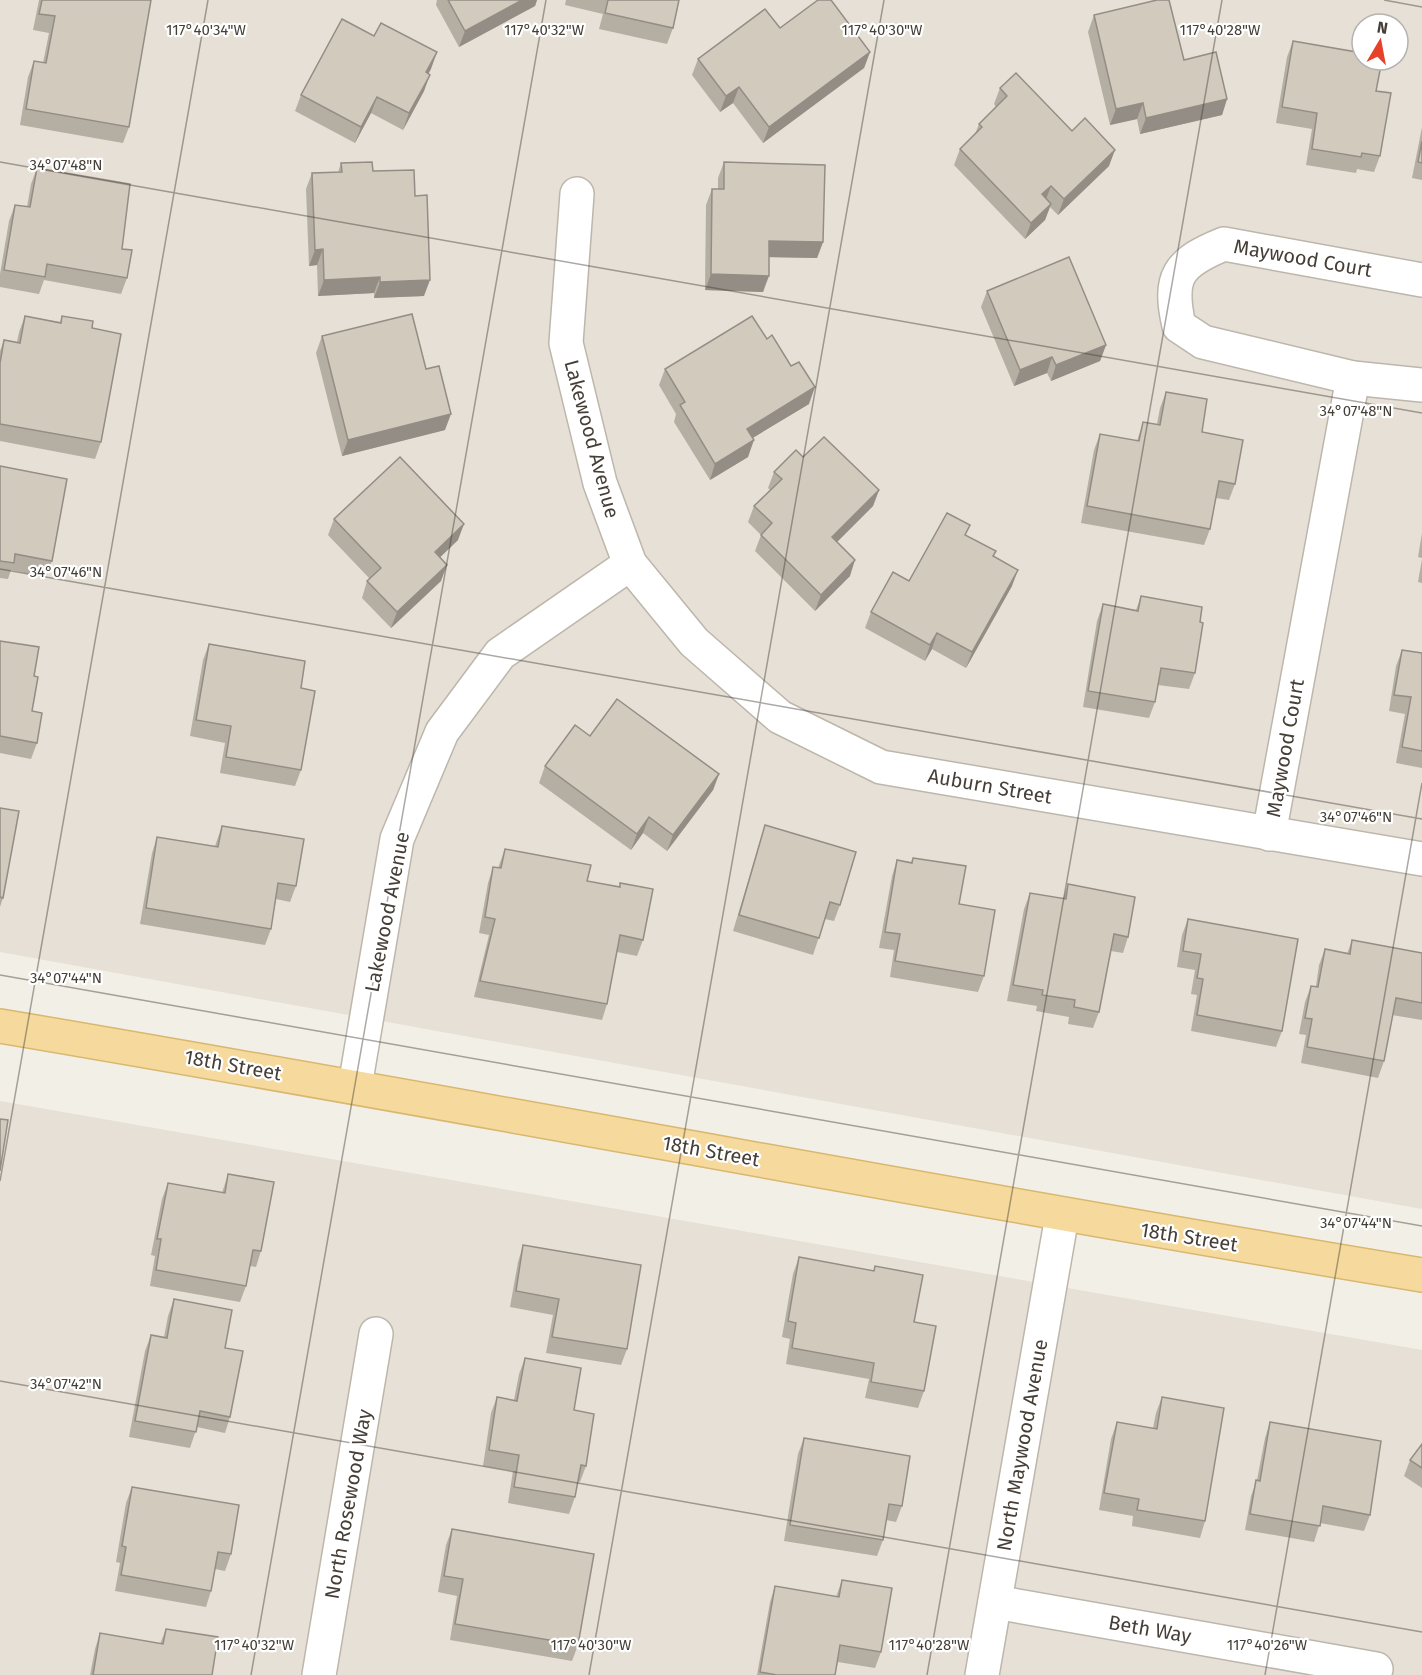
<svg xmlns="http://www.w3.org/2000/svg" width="1422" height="1675" viewBox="0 0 1422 1675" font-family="'Fira Sans',sans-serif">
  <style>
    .residential { fill: #e6e0d6; fill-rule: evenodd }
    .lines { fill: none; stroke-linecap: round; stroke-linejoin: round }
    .minor-casing { stroke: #bdb6ab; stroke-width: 36 }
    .major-casing { stroke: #d9b76e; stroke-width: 36 }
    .minor { stroke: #fff; stroke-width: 33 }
    .major { stroke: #f6da9d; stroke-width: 33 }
    .wall { fill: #b5aea3 }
    .shaded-wall { fill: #948d85 }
    .building { fill: #d3cabe; stroke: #948d85; stroke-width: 1.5 }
    .ticks { fill: none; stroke: #453f37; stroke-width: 1.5; stroke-opacity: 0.45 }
    .labels { text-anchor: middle; stroke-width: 4.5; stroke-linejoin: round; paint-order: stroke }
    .street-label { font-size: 20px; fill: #453f37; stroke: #fff }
    .ticks-label { font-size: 15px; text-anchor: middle; fill: #453f37; stroke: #fff; stroke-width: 4.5; stroke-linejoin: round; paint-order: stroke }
  </style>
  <rect width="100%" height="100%" fill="#f2efe7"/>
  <g class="residential">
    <path d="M0 0H1422V1209L0 952ZM1362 24H1398V60H1362Z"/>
    <polygon points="0,1101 1422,1350 1422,1675 0,1675"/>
  </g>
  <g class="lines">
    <g class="minor-casing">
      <g id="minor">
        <polyline points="577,194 566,343 600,483 630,564 694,642 780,717 881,767 1422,859"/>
        <path d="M1422 280 1224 244C1177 263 1168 277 1179 326L1203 342 1353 378 1422 385"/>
        <polyline points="1269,834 1353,378"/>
        <polyline points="355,1086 397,839 442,732 500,654 630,564"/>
        <polyline points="995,1602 1376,1669"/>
        <polyline points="319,1675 376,1334"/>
        <polyline points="982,1675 1062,1216"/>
      </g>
    </g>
    <g class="major-casing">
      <path id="major" d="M0 1026C475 1106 947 1197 1422 1275"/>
    </g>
    <use href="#minor" class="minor"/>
    <use href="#major" class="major"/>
  </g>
  <g class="wall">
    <polygon points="39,0 151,0 129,127 123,143 20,125 28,77 34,61 43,63 49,33 33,30"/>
    <polygon points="437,0 537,0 535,6 459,47 436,5"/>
    <polygon points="566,0 679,0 673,28 667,44 599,29 603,14 565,5"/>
    <polygon points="1094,15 1184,60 1227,99 1222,115 1140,134 1137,119 1110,125 1088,32"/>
    <polygon points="780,28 870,52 864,68 763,143 733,103 720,112 692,75 698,59"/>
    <polygon points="374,36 437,52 428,74 424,91 403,130 371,113 355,143 295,111 301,95"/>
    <polygon points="1293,41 1376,91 1380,156 1374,172 1357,169 1356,173 1306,165 1312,129 1276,123 1287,57"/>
    <polygon points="1000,88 1072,131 1109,166 1058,215 1050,207 1045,220 1025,239 954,165 960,149 975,134 979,124 996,107 994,104"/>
    <polygon points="1422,127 1422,180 1412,178"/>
    <polygon points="724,162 823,242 817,258 769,257 763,292 705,290 706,205 712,189 718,189 718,178"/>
    <polygon points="341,163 373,171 415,196 424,296 374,298 374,293 318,296 317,265 309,266 306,189 312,173 338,172"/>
    <polygon points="37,168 122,249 127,278 121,294 44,280 39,294 0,287 0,274 9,221 15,205 27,207 31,184"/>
    <polygon points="987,291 1106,345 1100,361 1051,381 1047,373 1014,386 981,307"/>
    <polygon points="25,316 60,322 62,316 92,328 101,442 95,459 0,441 0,351 4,340 17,342 19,332"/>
    <polygon points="322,336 426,369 445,430 342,456 316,353"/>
    <polygon points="665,369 809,404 752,438 748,457 710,480 674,422 676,414 659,385"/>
    <polygon points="1166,392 1202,432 1235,484 1229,500 1216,498 1210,529 1204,545 1081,523 1094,450 1100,434 1137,441 1143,422 1157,424 1160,408"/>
    <polygon points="803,457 879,490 873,506 837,542 850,576 815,611 755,551 761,535 748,522 754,506 770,490 768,488 774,472"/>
    <polygon points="0,466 52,561 46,577 11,570 8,579 0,578"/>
    <polygon points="334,519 458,540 440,557 441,581 391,628 362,598 367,581 370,579 328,535"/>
    <polygon points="1422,533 1422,558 1418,557"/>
    <polygon points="967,536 994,556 1012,586 966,668 932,649 925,661 865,628 871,612"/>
    <polygon points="1422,559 1422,583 1418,582"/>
    <polygon points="1141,596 1195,673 1189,689 1158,685 1155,702 1149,718 1083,707 1097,621 1103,604 1136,610"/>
    <polygon points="0,641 34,676 32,711 37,743 31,759 0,753"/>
    <polygon points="209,644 301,770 295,786 220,773 225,743 190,736 203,660"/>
    <polygon points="1402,650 1422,653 1422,768 1396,763 1405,714 1389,711 1396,666"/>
    <polygon points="590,736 719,774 713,790 667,851 643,833 631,850 539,783 545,766"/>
    <polygon points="0,808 3,898 0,907"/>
    <polygon points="765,825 840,905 834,921 825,919 813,955 733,931 760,841"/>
    <polygon points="222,826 296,886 290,902 276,899 271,929 265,945 140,924 152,853 157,837 215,846"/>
    <polygon points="505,849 587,881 619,887 620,883 643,940 637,956 617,952 607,1004 602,1020 474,997 489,935 479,933 488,883 493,867 498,868"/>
    <polygon points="913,858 959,904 984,976 978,992 890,977 894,950 879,948 892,876 897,860 911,862"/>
    <polygon points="1068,884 1128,937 1123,953 1111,951 1099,1012 1093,1028 1068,1024 1069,1017 1036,1011 1037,1006 1007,1001 1024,909 1030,893 1063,899"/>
    <polygon points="1188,919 1282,1031 1276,1047 1191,1031 1197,995 1191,994 1195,970 1177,967 1182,935"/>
    <polygon points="1352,940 1422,953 1422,1020 1392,1015 1384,1061 1378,1078 1301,1063 1306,1035 1299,1034 1305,1002 1311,986 1316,986 1319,965 1325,949 1347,954"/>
    <polygon points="228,1174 261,1251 256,1267 250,1266 246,1286 240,1302 150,1286 155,1256 151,1255 162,1199 168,1183 222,1193"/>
    <polygon points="523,1245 627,1349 621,1365 546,1353 553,1315 510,1307 518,1262"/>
    <polygon points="799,1257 874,1271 875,1266 914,1322 924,1391 918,1408 865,1398 869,1379 786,1364 790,1339 782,1337 793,1274"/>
    <polygon points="174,1299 225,1348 230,1417 225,1433 197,1427 190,1448 129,1437 145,1351 151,1335 164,1337 168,1316"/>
    <polygon points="525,1358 574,1410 586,1466 580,1482 578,1481 575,1497 569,1514 508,1503 513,1471 483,1466 491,1413 497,1397 514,1400 519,1374"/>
    <polygon points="1162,1397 1205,1521 1200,1538 1132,1526 1133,1516 1099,1510 1111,1439 1117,1422 1153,1428 1156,1413"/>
    <polygon points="1270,1422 1370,1515 1364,1531 1320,1523 1314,1542 1245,1530 1251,1496 1257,1480 1265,1438"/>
    <polygon points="804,1438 902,1506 896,1522 886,1520 883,1540 877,1556 784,1541 798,1454"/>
    <polygon points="1422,1444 1422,1488 1404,1476 1410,1460"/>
    <polygon points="132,1487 231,1554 225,1571 215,1569 211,1591 206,1607 115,1591 120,1563 116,1562 126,1503"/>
    <polygon points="452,1529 578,1645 572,1661 450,1640 457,1596 438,1592 446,1545"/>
    <polygon points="842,1580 881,1652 875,1668 838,1662 835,1675 757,1675 770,1602 775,1586 836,1597"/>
    <polygon points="166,1629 212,1675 90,1675 95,1649 100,1633 160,1644"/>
  </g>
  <g class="shaded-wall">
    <polygon points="522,0 537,0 535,6 459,47 465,31"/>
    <polygon points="437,52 431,69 420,89 426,72"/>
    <polygon points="870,52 864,68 763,143 769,127"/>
    <polygon points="430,75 424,91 403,130 409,113"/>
    <polygon points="739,87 733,103 720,112 726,96"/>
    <polygon points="377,97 371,113 355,143 361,127"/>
    <polygon points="1227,99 1222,115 1140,134 1146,118"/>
    <polygon points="1143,103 1137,119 1110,125 1116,109"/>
    <polygon points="1115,150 1109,166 1058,215 1064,199"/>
    <polygon points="1051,186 1045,202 1042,194"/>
    <polygon points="1051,204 1045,220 1025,239 1031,223"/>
    <polygon points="769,241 823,242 817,258 763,257"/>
    <polygon points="323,249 317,265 309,266 315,250"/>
    <polygon points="711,274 769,276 763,292 705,290"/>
    <polygon points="380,277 374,293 318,296 324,280"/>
    <polygon points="430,280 424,296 374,298 380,282"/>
    <polygon points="1106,345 1100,361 1051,381 1056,365"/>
    <polygon points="1052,357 1047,373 1014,386 1020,370"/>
    <polygon points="815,387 809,404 741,445 747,429"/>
    <polygon points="451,414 445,430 342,456 348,440"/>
    <polygon points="754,440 748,457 710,480 715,464"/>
    <polygon points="879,490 873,506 826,553 832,537"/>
    <polygon points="464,524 458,540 429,568 435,552"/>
    <polygon points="855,560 850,576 815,611 821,595"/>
    <polygon points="447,565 441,581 391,628 397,612"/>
    <polygon points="1018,570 1012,586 966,668 972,652"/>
    <polygon points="937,633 932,649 925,661 930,645"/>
    <polygon points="719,774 713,790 667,851 673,835"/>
    <polygon points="649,817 643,833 631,850 637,834"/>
  </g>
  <g class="building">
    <polygon points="42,0 151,0 129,127 26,109 34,61 46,63 55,16 39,14"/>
    <polygon points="448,0 522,0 465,31"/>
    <polygon points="608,0 679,0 673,28 605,13"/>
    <polygon points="818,0 831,0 870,52 769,127 739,87 726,96 698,59 765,9 780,28"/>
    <polygon points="1157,0 1169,0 1184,60 1216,52 1227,99 1146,118 1143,103 1116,109 1094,15"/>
    <polygon points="342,19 374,36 381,23 437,52 426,72 430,75 409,113 377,97 361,127 301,95"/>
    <polygon points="1293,41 1362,53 1362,60 1382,60 1376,91 1391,93 1380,156 1362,153 1361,157 1312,149 1317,113 1282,107"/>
    <polygon points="1016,73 1072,131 1085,118 1115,150 1064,199 1051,186 1042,194 1051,204 1031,223 960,149 982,127 979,124 1007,96 1000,88"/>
    <polygon points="1422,141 1422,163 1418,162"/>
    <polygon points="372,162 373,171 414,170 415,196 427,195 430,280 380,282 380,277 324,280 323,249 315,250 312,173 342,172 341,163"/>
    <polygon points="724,162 825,165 823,242 769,241 769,276 711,274 712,189 724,189"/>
    <polygon points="37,168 130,184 122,249 132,250 127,278 47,264 45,277 4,270 15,205 30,207"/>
    <polygon points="1069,257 1106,345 1056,365 1052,357 1020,370 987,291"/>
    <polygon points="412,314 426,369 439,366 451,414 348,440 322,336"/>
    <polygon points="25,316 61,323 62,316 93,321 92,328 121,334 101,442 0,424 0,363 4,340 20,343"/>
    <polygon points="752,316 767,339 772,335 791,366 799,362 815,387 747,429 754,440 715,464 680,405 685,402 665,369"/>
    <polygon points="1166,392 1207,399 1202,432 1243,440 1235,484 1219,481 1210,529 1087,506 1100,434 1139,441 1143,422 1160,425"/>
    <polygon points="824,437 879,490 832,537 855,560 821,595 761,535 772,523 754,506 782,479 774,472 796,450 803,457"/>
    <polygon points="400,457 464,524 435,552 447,565 397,612 367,581 381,568 334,519"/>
    <polygon points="0,466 67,479 52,561 15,554 14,563 0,561"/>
    <polygon points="947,513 970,525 965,535 996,551 993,556 1018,570 972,652 937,633 930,645 871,612 893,572 909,581"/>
    <polygon points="1141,596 1202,607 1200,622 1203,623 1195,673 1161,668 1155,702 1088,691 1103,604 1138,611"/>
    <polygon points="0,641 39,647 34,676 38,677 32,711 42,713 37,743 0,736"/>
    <polygon points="209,644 305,661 301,688 315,691 301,770 226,757 231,726 196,720"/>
    <polygon points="1402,650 1422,653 1422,751 1402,747 1411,697 1394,695"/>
    <polygon points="617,699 719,774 673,835 649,817 637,834 545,766 575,725 590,736"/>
    <polygon points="0,808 19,811 3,898 0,897"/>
    <polygon points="765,825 856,852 840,905 830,902 819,938 739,915"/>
    <polygon points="222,826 304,839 296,886 278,883 271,929 146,908 157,837 218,847"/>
    <polygon points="505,849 591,865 587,881 620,887 620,883 653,889 643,940 620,935 607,1004 480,981 495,919 485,917 493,867 501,868"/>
    <polygon points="913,858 966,866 959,904 995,910 984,976 895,961 900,934 885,932 897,860 912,863"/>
    <polygon points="1068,884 1135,897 1128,937 1114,934 1099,1012 1074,1007 1075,1000 1042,995 1043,990 1013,985 1030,893 1066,899"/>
    <polygon points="1188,919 1298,939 1282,1031 1197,1015 1203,979 1197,978 1201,954 1183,951"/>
    <polygon points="1352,940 1422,953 1422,1003 1396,998 1384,1061 1307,1047 1312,1019 1305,1018 1311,986 1318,987 1325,949 1350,954"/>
    <polygon points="0,1119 8,1120 0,1171"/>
    <polygon points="228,1174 274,1182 261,1251 253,1250 246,1286 156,1270 161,1239 157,1239 168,1183 225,1193"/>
    <polygon points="523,1245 641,1265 627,1349 552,1337 559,1299 516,1291"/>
    <polygon points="799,1257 874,1271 875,1266 923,1275 914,1322 936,1326 924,1391 871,1382 874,1363 792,1348 796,1323 788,1321"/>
    <polygon points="174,1299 232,1310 225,1348 243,1351 230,1417 200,1411 196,1432 135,1421 151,1335 167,1338"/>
    <polygon points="525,1358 581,1368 574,1410 594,1414 586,1466 581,1465 575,1497 514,1487 519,1455 489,1450 497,1397 517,1401"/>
    <polygon points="1162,1397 1224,1408 1205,1521 1137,1510 1139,1499 1104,1493 1117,1422 1157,1429"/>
    <polygon points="1270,1422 1381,1441 1370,1515 1323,1506 1320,1526 1250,1514 1256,1480 1260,1481"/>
    <polygon points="804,1438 910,1456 902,1506 889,1504 883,1540 790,1525"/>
    <polygon points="1422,1444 1422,1468 1410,1460"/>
    <polygon points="132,1487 239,1505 231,1554 218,1552 211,1591 121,1575 126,1547 122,1546"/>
    <polygon points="452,1529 594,1554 578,1645 455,1624 463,1579 444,1576"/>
    <polygon points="842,1580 892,1588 881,1652 840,1645 835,1675 777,1675 760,1672 775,1586 839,1597"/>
    <polygon points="166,1629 218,1637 212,1675 93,1675 100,1633 163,1644"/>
  </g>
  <path class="ticks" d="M1384 0 1422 7M0 162 1422 413M0 569 1422 819M0 975 1422 1226M0 1181 208 0M0 1381 1422 1632M251 1675 546 0M589 1675 884 0M927 1675 1222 0M1265 1675 1422 783"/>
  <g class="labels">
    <g class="street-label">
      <text transform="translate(1303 258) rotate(10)" y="7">Maywood Court</text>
      <text transform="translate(592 439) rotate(75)" y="7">Lakewood Avenue</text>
      <text transform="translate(1285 748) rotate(-80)" y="7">Maywood Court</text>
      <text transform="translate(990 786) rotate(10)" y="7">Auburn Street</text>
      <text transform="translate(387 912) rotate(-79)" y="7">Lakewood Avenue</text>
      <text transform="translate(233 1065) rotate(10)" y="7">18th Street</text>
      <text transform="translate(711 1151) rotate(10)" y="7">18th Street</text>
      <text transform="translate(1189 1237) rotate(9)" y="7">18th Street</text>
      <text transform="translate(1022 1445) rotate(-80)" y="7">North Maywood Avenue</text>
      <text transform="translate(348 1504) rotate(-80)" y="7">North Rosewood Way</text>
      <text transform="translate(1150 1629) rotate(10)" y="7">Beth Way</text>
    </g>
  </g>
  <g class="ticks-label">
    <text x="206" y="35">117°40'34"W</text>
    <text x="544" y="35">117°40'32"W</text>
    <text x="882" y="35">117°40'30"W</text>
    <text x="1220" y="35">117°40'28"W</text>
    <text x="66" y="170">34°07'48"N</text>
    <text x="1356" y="416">34°07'48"N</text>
    <text x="66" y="577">34°07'46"N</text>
    <text x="1356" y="822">34°07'46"N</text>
    <text x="66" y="983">34°07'44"N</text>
    <text x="1356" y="1228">34°07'44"N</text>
    <text x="66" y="1389">34°07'42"N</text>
    <text x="254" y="1650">117°40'32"W</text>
    <text x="591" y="1650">117°40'30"W</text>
    <text x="929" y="1650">117°40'28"W</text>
    <text x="1267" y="1650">117°40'26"W</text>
  </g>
  <g transform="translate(1380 42) rotate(10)"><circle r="28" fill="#ffffff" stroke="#b5b2af" stroke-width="1.5"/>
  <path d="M0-4.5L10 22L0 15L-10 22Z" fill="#e84129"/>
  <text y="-9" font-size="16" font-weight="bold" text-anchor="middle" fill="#453f37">N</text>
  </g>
</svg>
